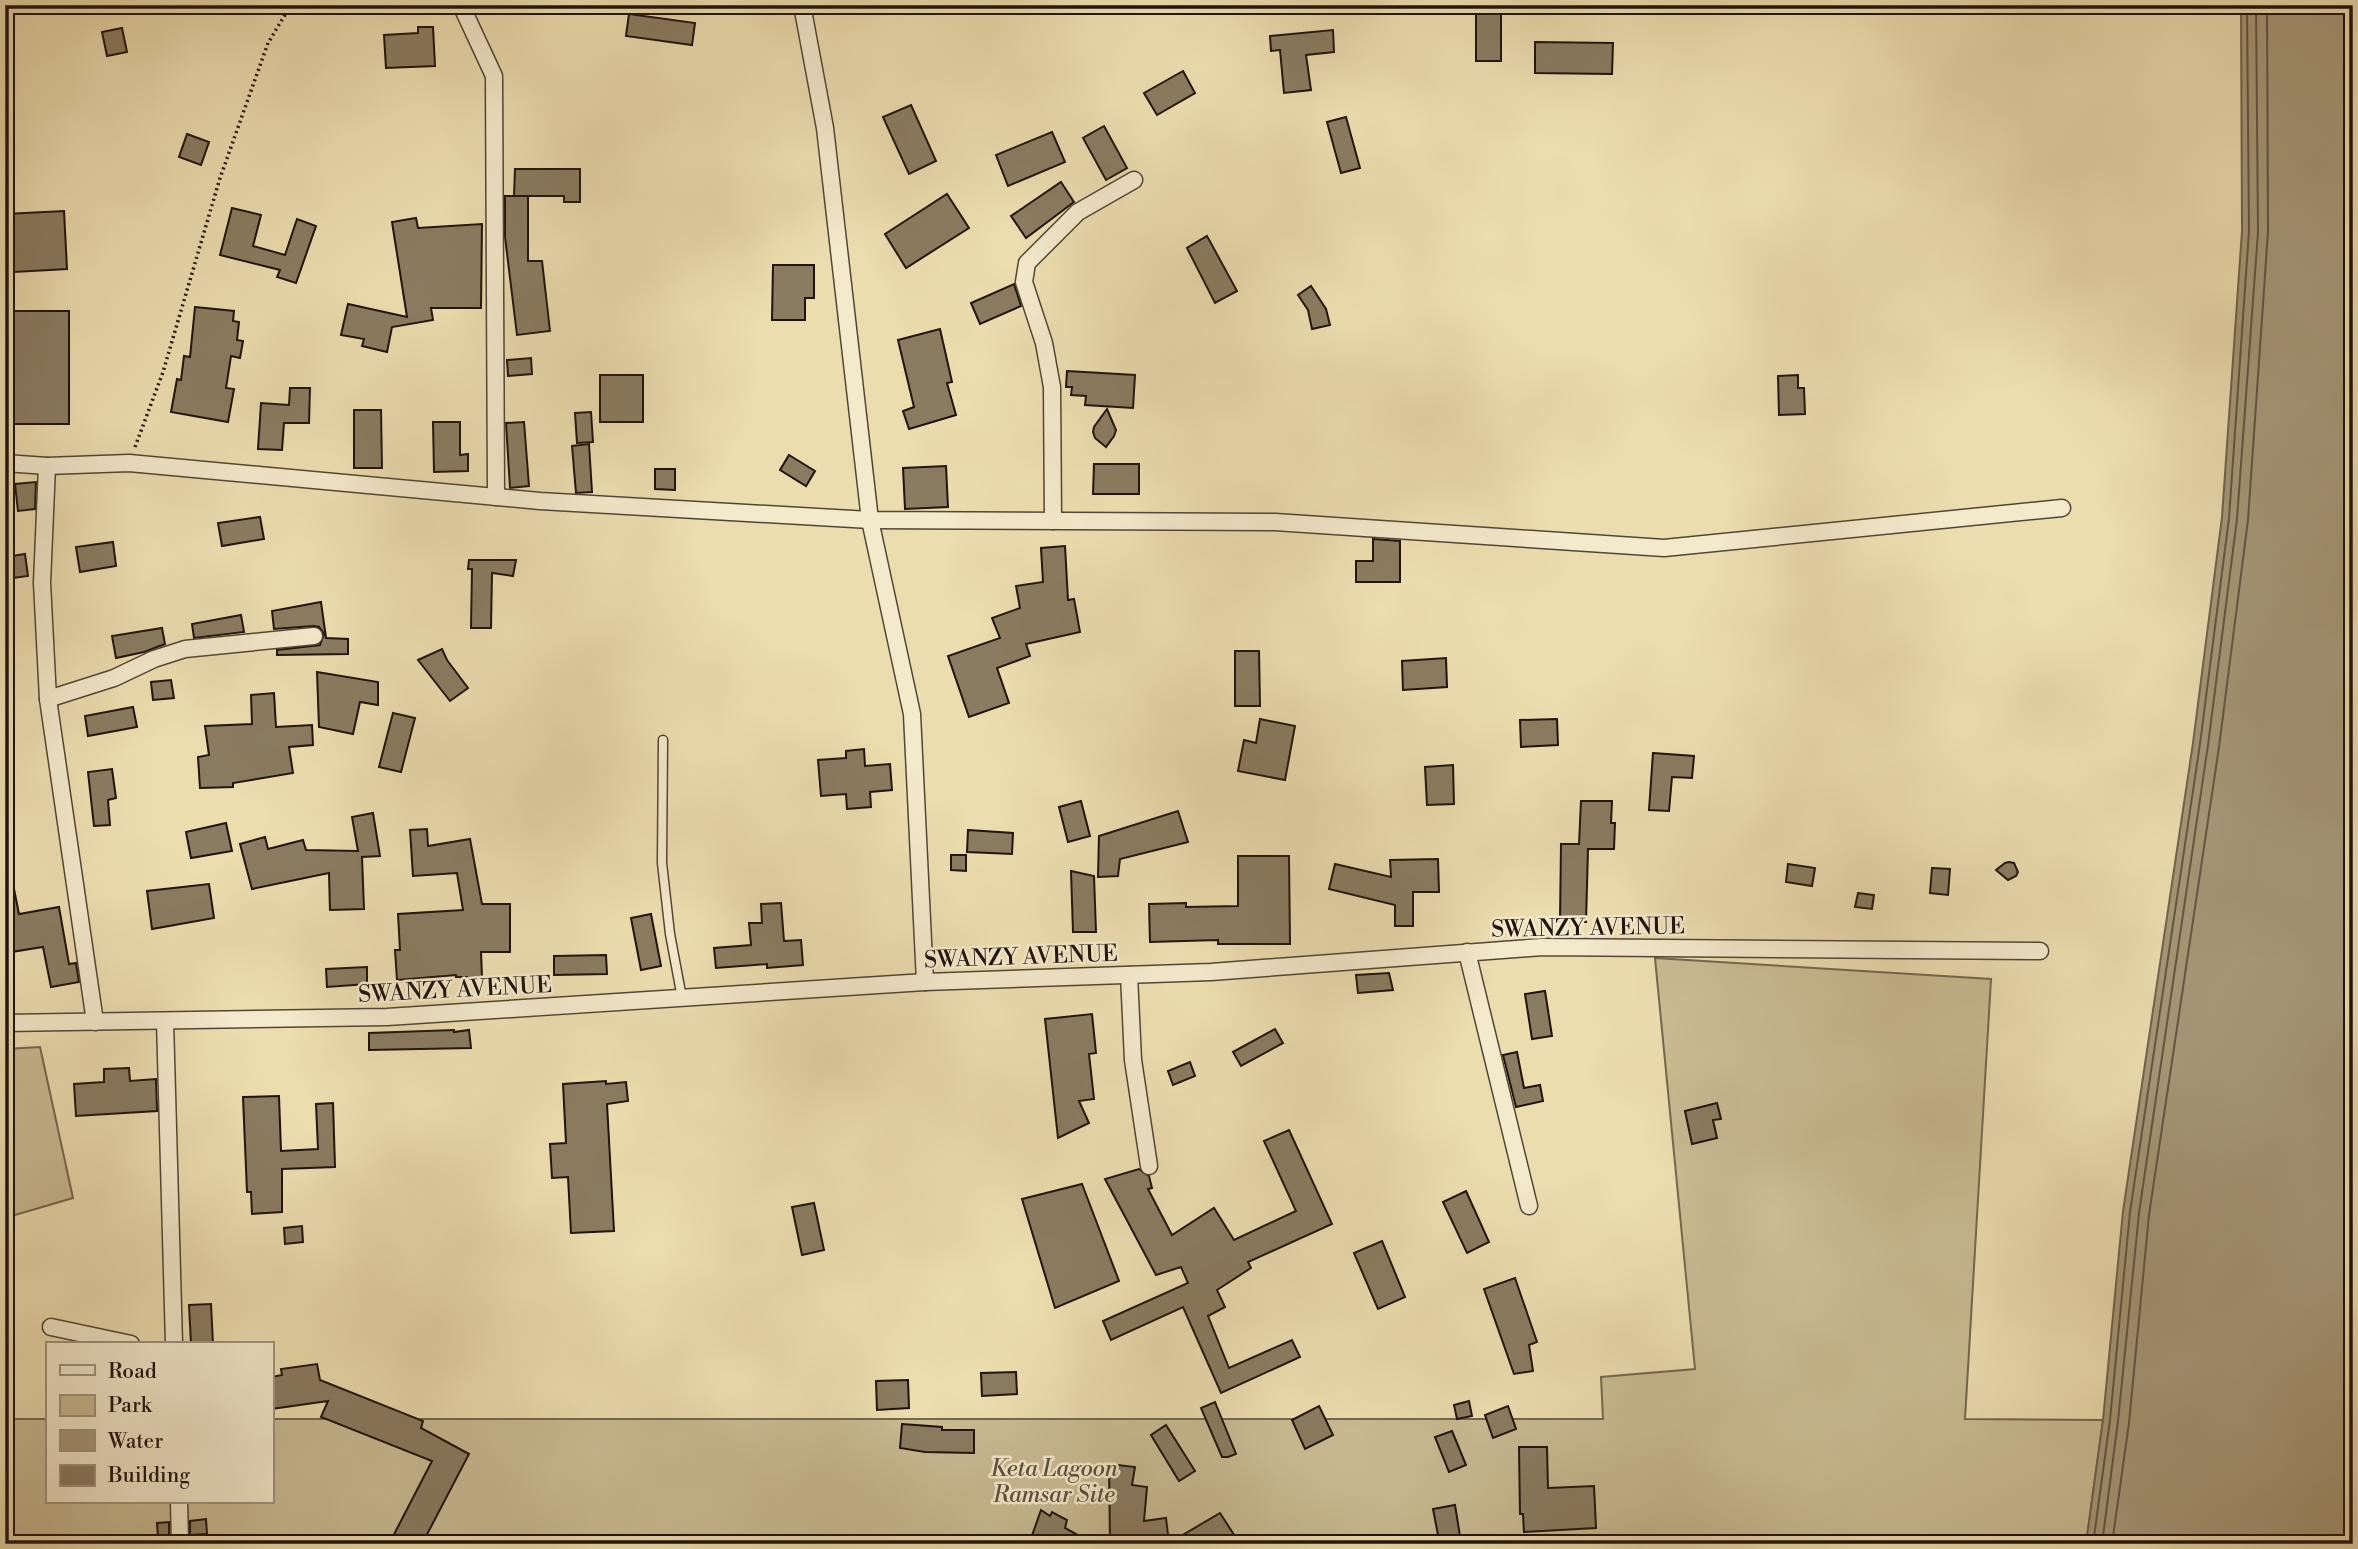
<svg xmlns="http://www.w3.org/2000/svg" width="2358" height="1549" viewBox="0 0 2358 1549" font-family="'Libre Bodoni',serif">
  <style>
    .green { fill: #c9bb93; stroke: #746750; stroke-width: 2 }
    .water { fill: #a69878; stroke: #70634d; stroke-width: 2 }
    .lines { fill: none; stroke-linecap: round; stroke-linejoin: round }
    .shore { stroke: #625642; stroke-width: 2 }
    .building { fill: #8a7c61; stroke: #1f130d; stroke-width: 2 }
    .service-casing { stroke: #524636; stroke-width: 11 }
    .minor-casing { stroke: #524636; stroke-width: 19 }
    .path { stroke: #1f130d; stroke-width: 3.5; stroke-dasharray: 2 3.5; stroke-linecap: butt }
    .service { stroke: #f3e9cb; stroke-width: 8 }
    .minor { stroke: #f3e9cb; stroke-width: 16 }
    .labels { text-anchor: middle; stroke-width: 5; stroke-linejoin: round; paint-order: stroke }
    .street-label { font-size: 23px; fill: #1f130d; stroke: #f3e9cb }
    .park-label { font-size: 23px; font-style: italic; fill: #5a4e3c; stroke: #f3e9cb }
  </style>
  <rect width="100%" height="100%" fill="#ecddaf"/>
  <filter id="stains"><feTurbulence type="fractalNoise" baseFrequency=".00286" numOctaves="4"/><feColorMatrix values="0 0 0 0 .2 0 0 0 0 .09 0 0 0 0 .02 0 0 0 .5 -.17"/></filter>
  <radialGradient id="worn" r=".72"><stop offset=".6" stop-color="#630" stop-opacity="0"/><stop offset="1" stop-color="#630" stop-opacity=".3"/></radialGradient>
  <g class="green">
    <polygon points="1655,958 1991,979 1965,1419 2103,1420 2086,1544 5,1544 5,1419 47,1419 47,1502 271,1502 271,1419 1603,1419 1601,1377 1695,1369"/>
    <polygon points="40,1047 73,1198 5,1218 5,1049"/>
  </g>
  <polygon class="water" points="2241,5 2353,5 2353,1544 2086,1544 2103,1420 2123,1211 2193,743 2222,517 2242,231"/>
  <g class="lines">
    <g class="shore">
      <polyline points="2093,1544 2110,1420 2130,1212 2200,744 2229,518 2249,231 2247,5"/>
      <polyline points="2102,1544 2118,1421 2139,1213 2208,745 2237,519 2258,232 2256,5"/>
      <polyline points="2112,1544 2129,1423 2149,1215 2219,747 2248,520 2268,232 2267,5"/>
    </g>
  </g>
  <g class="building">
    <rect x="1476" y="5" width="25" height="56"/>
    <polygon points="629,14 695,23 692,45 626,36"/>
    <polygon points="418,27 433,27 435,66 386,68 384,35 418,33"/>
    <polygon points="122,28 127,52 107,56 102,32"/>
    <polygon points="1333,30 1334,52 1306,55 1311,90 1284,93 1280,50 1271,51 1270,36"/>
    <polygon points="1535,42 1613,43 1612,74 1535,73"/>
    <polygon points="1183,71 1195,93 1157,115 1144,93"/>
    <polygon points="911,105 936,161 909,174 883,117"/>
    <polygon points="1346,117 1360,168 1341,173 1327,122"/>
    <polygon points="1104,126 1127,168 1106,180 1083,138"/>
    <polygon points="1052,132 1065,162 1008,186 996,155"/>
    <polygon points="187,134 209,142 201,165 179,157"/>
    <polygon points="515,169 580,169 580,202 564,202 564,196 514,196"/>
    <polygon points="1061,182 1074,202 1026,238 1011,216"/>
    <polygon points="947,194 969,228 906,268 885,234"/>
    <polygon points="505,196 528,196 528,261 542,261 550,331 517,335 505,237"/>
    <polygon points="232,208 261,215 253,246 285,255 297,219 316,226 296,283 277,277 280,270 220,255"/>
    <polygon points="64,211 67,269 14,272 13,265 5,266 5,214"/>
    <polygon points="416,218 418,228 482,224 481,308 431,308 433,320 392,327 387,352 362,346 364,339 341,335 348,304 407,317 392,222"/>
    <polygon points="1207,236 1237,291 1215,303 1187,248"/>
    <polygon points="773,265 814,265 814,298 805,298 805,320 772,320"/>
    <polygon points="1014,284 1021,306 980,324 971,303"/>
    <polygon points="1311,286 1326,309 1330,325 1312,329 1308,310 1298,295"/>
    <polygon points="195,307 234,311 233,321 239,322 237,340 243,341 240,358 231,356 226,388 234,389 228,422 171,412 177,379 181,380 184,356 190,357"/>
    <rect x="10" y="311" width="59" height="113"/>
    <polygon points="940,329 952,382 947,383 956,415 909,429 903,411 914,407 898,340"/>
    <polygon points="531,358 532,374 508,376 507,360"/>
    <polygon points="1067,371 1135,375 1133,408 1085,405 1086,396 1071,395 1072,387 1066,387"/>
    <rect x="600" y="375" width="43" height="47"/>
    <polygon points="1798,375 1798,388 1804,388 1805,414 1779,415 1778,376"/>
    <polygon points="290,388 310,388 309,423 284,423 282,450 258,449 261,403 289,405"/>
    <polygon points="1107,409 1116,430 1114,436 1106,447 1095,438 1093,432 1094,427"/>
    <polygon points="354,410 381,410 382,468 354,468"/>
    <polygon points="591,412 593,442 577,443 575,413"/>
    <polygon points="433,422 460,422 460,455 468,454 468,471 434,472"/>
    <polygon points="524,422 529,486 510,488 506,423"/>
    <polygon points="589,444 592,492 576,493 572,446"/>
    <polygon points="789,455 815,471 806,486 780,470"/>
    <polygon points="1094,464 1139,464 1139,494 1093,494"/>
    <polygon points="946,466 948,507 905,509 903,468"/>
    <polygon points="655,469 675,469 675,490 655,489"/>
    <polygon points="36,482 35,509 18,511 15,484"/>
    <polygon points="260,517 264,539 222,546 218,523"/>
    <polygon points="1373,539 1400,541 1400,582 1356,582 1356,561 1373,561"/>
    <polygon points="113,542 116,566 80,572 76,547"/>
    <polygon points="1065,546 1068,600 1074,599 1080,632 1026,644 1030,656 997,668 1009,703 969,717 948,656 1000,638 992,618 1020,608 1016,586 1043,582 1041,548"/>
    <polygon points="25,554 28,576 5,579 5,557"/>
    <polygon points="469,560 516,560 513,576 492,573 491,628 471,628 472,569 468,569"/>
    <polygon points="321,602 326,638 348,639 348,654 277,655 277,650 320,645 324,634 319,627 314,626 274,629 272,611"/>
    <polygon points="241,615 244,632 194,638 192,624"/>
    <polygon points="162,628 165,644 144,652 116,658 112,636"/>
    <polygon points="442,649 447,660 468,688 450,701 418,660"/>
    <polygon points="1235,651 1259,651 1260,706 1235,706"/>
    <polygon points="1446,658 1447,687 1403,690 1402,661"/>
    <polygon points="317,672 378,682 378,705 360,702 353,734 319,727"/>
    <polygon points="171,680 174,698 153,700 151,682"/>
    <polygon points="274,693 276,727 312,725 313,745 289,747 293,773 233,783 233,787 200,788 198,757 209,755 205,726 252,724 251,695"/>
    <polygon points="133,707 137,727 88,736 85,716"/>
    <polygon points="393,713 415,718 401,772 379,767"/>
    <polygon points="1260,719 1295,726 1285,780 1238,771 1244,740 1256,743"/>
    <polygon points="1557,719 1558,745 1521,747 1520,720"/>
    <polygon points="864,749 865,766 890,764 892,790 870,792 871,807 847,809 846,794 821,796 818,760 846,758 846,751"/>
    <polygon points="1653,753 1694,756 1692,778 1672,777 1669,811 1649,810"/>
    <polygon points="1453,765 1454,804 1427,805 1425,767"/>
    <polygon points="112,769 116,798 108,800 110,825 94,826 88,772"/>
    <polygon points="1081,801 1090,836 1068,842 1059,807"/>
    <polygon points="1581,801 1612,801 1611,823 1615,823 1614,849 1588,849 1586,922 1560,921 1561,844 1579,844"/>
    <polygon points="1178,811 1188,842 1120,859 1118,876 1098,877 1099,836"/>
    <polygon points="373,813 380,856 362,857 364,909 330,910 329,873 252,889 240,844 265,837 268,849 303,840 306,850 358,851 352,817"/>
    <polygon points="226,823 232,851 191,858 186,832"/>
    <polygon points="427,829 428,846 470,839 482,904 510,904 510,952 481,952 482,977 456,977 456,975 397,980 395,950 400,950 398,914 463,910 457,873 413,876 410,830"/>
    <polygon points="968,830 1013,833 1012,854 967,852"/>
    <polygon points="951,855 966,855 966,871 951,870"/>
    <polygon points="1238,856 1289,856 1290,944 1218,944 1218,940 1150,942 1149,904 1186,903 1186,907 1238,906"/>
    <polygon points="1438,859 1439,892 1413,892 1413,926 1395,926 1395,905 1329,889 1335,864 1391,877 1390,860"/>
    <polygon points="2009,862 2014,863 2018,872 2016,876 2008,880 1996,870 2005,863"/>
    <polygon points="1788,864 1815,868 1812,886 1786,882"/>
    <polygon points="1932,868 1950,869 1948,895 1930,893"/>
    <polygon points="1071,871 1094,876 1096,932 1073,932"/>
    <polygon points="13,884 19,914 59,907 69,964 76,963 79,982 51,987 43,947 5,953 5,885"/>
    <polygon points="209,884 214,918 152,929 147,891"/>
    <polygon points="1858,893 1874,895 1872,909 1855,907"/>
    <polygon points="781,903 784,941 801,940 803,965 767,968 767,964 716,968 714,948 751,945 749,923 762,923 761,904"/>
    <polygon points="651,914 661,966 641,970 631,918"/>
    <polygon points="606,955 607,974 554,975 554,956"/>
    <polygon points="367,967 367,984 327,987 326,969"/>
    <polygon points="1389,973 1393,990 1358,993 1356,975"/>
    <polygon points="1545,991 1552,1036 1532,1039 1525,994"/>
    <polygon points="1092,1014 1096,1053 1089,1054 1094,1099 1079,1101 1089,1123 1058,1138 1045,1019"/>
    <polygon points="1275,1029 1283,1043 1241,1066 1233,1052"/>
    <polygon points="454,1030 454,1032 469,1030 471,1048 369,1050 369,1033"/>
    <polygon points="1517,1052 1524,1088 1540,1085 1543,1101 1516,1107 1503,1055"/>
    <polygon points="1190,1062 1195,1076 1173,1085 1168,1071"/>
    <polygon points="129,1068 130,1081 156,1079 157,1111 76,1116 74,1084 104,1082 104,1069"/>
    <polygon points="606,1081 606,1084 626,1082 628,1101 607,1104 614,1231 571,1233 568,1177 552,1178 550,1144 566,1143 563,1084"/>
    <polygon points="279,1096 281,1151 318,1149 316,1104 333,1103 335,1167 282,1169 282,1212 252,1214 251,1192 247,1192 243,1097"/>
    <polygon points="1717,1103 1721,1119 1713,1120 1717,1138 1692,1144 1685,1111"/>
    <polygon points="1289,1130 1332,1224 1248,1262 1251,1268 1217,1290 1225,1307 1208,1316 1229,1368 1292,1340 1300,1357 1221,1393 1183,1307 1111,1340 1103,1321 1188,1283 1181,1267 1156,1275 1105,1179 1139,1169 1149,1176 1152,1188 1148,1189 1172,1235 1214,1208 1234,1240 1296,1211 1264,1141"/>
    <polygon points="1082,1184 1119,1281 1055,1308 1022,1199"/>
    <polygon points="1466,1191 1489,1242 1467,1253 1443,1202"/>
    <polygon points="814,1203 824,1250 802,1255 792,1207"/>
    <polygon points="302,1226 303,1242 285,1244 284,1228"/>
    <polygon points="1382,1241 1405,1297 1378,1309 1354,1253"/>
    <polygon points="1515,1278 1537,1342 1529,1345 1533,1371 1514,1374 1484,1289"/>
    <polygon points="211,1304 213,1344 191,1344 189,1305"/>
    <polygon points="317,1364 320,1380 423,1421 421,1428 469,1454 422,1544 389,1544 432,1461 321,1417 328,1401 271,1409 271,1377 282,1375 281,1369"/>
    <polygon points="1016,1372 1017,1394 982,1396 981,1373"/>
    <polygon points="908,1380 909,1408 877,1410 876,1381"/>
    <polygon points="1469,1401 1472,1416 1457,1419 1454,1405"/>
    <polygon points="1215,1402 1236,1454 1228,1457 1222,1457 1201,1408"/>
    <polygon points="1319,1406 1333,1435 1305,1449 1292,1420"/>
    <polygon points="1508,1406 1516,1429 1493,1438 1485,1415"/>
    <polygon points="902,1424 942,1427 942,1430 974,1430 974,1453 925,1452 900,1448"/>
    <polygon points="1166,1425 1195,1471 1179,1481 1151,1435"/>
    <polygon points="1452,1431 1466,1465 1449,1472 1435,1437"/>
    <polygon points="1519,1447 1547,1447 1548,1488 1594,1486 1596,1528 1524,1532 1523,1514 1520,1514"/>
    <polygon points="1109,1464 1135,1467 1132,1485 1147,1487 1144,1521 1166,1518 1169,1543 1220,1513 1240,1544 1110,1544"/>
    <polygon points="1455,1505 1460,1536 1439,1540 1433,1509"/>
    <polygon points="1041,1510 1050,1516 1052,1512 1067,1520 1065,1528 1094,1544 1029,1544"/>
    <polygon points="206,1519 207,1534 190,1535 190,1521"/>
    <polygon points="169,1522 169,1537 158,1537 157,1523"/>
  </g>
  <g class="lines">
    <g class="service-casing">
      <polyline id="service" points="663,740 662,863 670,934 682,998"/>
    </g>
    <g class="minor-casing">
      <g id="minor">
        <polyline points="461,5 494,76 496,497"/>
        <polyline points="802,5 825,128 870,520 912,714 925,982"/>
        <polyline points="5,463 47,466 129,463 540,501 870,520 1275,522 1664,548 2062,508"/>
        <polyline points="47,466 42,583 48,699 95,1022"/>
        <polyline points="1053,521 1052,387 1044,343 1024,282 1027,263 1078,212 1134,180"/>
        <polyline points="48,699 114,678 154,659 185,649 314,636"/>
        <polyline points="1467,952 1529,1206"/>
        <polyline points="1129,975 1133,1060 1149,1166"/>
        <polyline points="165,1021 174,1344"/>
        <polyline points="5,1023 387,1017 925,982 1211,972 1542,947 2040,951"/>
        <polyline points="51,1327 131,1344"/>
        <polyline points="179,1502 180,1544"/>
      </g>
    </g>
    <polyline class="path" points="135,447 163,372 220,178 268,43 291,5"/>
    <use href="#service" class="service"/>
    <use href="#minor" class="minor"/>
  </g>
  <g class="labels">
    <g class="street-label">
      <text transform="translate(1588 927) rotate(-1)" y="8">SWANZY AVENUE</text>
      <text transform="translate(1021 956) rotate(-2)" y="8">SWANZY AVENUE</text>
      <text transform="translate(455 989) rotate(-3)" y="8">SWANZY AVENUE</text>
    </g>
    <g class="park-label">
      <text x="1054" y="1476">Keta Lagoon<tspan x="1054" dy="26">Ramsar Site</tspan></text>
    </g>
  </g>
  <rect width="2358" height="1549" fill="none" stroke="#ecddaf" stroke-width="28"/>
  <rect x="7" y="7" width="2344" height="1535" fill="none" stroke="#1f130d" stroke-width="3.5"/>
  <rect x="14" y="14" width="2330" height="1521" fill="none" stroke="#1f130d" stroke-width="2"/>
  <rect x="46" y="1342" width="228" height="161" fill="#f3e9cb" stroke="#9e937f" stroke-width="2"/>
  <rect x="60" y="1365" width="35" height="10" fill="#f3e9cb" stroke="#9e937f" stroke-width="2"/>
  <text x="108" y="1378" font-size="21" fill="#1f130d">Road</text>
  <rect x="60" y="1395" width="35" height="21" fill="#c9bb93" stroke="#9e937f" stroke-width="2"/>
  <text x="108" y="1412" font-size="21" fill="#1f130d">Park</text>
  <rect x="60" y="1430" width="35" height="21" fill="#a69878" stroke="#9e937f" stroke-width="2"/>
  <text x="108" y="1448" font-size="21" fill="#1f130d">Water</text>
  <rect x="60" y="1465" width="35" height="21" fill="#8a7c61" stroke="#9e937f" stroke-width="2"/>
  <text x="108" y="1482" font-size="21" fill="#1f130d">Building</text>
  <rect width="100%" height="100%" filter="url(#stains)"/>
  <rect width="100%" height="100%" fill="url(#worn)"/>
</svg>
